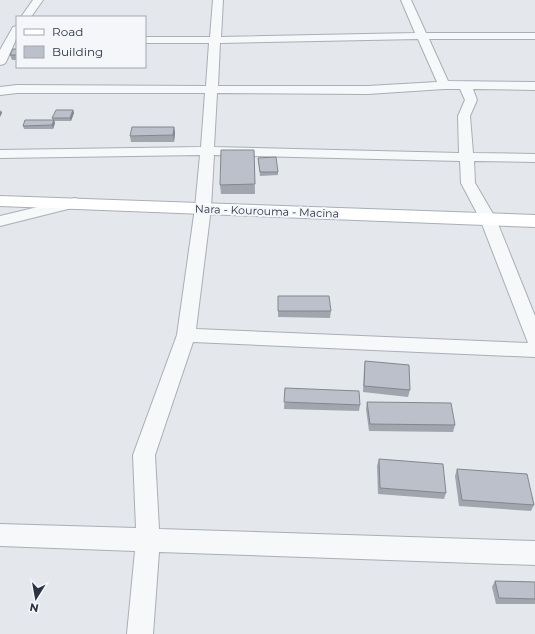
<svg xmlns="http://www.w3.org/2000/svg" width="535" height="634" viewBox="0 0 535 634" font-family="Montserrat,sans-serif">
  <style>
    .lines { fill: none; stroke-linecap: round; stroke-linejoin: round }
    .minor-casing { stroke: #a9aeb7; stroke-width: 2 }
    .secondary-casing { stroke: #a9aeb7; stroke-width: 2 }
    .minor { fill: #f7f8fa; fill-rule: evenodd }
    .secondary { fill: #fff; fill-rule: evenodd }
    .wall { fill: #a1a5ae }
    .shaded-wall { fill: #83868d }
    .building { fill: #bbc0ca; stroke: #83868d }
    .labels { text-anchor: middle; stroke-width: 4; stroke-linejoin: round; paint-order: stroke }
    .street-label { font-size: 11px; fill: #2b3445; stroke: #f4f6f9 }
  </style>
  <rect width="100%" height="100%" fill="#e4e7ec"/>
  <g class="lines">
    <g class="minor-casing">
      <g id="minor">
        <polygon points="33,0 43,0 31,17 21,17"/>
        <path d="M213 0H223L221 37 415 33 401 0H411L426 33H535V39H429L448 81 535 82V90L473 89 477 100 470 116 473 153 535 154V162L474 161 475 183 496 219 535 316V357L193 342 155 455 159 529 535 541V565L159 552 153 634H127L135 551 0 546V524L136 528 133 455 177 335 195 208 200 155 0 158V150L201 147 205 93H17L0 95V87L17 85 206 86 209 43H145V37H210ZM418 39 437 82 368 86H218L220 43ZM444 89H460L465 100 458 116 459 153 214 147 217 93 368 94ZM214 155 460 161 461 183 480 219 528 343 196 329 211 208Z"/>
        <polygon points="17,26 17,37 6,62 4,64 0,65 0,50 13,27"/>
        <polygon points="75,198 80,200 83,203 80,206 0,226 0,216"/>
      </g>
    </g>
    <g class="secondary-casing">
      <polygon id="secondary" points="0,196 535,215 535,227 0,206"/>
    </g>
    <use href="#minor" class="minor"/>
    <use href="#secondary" class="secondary"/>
  </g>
  <g class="wall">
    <polygon points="17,49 17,60 12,60 10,55"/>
    <polygon points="73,110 74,113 71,121 54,121 55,123 53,129 24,129 23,126 53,120 52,118"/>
    <polygon points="174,127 175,133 174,142 131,142 130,136"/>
    <polygon points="254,150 255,194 221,194 220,185"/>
    <polygon points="258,158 278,172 278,175 260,176"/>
    <polygon points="278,296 331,311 330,318 278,317"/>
    <polygon points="365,361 410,390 408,397 363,392 364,368"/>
    <polygon points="285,388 360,405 359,411 284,409"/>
    <polygon points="367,402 455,425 453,432 369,431 366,409"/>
    <polygon points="379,459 446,493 444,499 378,494 377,466"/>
    <polygon points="457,469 534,505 531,511 459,506 455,476"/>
    <polygon points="495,581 535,582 535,604 496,604 492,587"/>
  </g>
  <g class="shaded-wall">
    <polygon points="1,110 2,113 0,117 0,112"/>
    <polygon points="73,110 74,113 71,121 70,118"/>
    <polygon points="54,120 55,123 53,129 52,125"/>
    <polygon points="174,127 175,133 174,142 173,135"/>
  </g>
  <g class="building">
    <polygon points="13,49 17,49 17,55 10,55"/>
    <polygon points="56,110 73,110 70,118 52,118"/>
    <polygon points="25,120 54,120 52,125 23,126"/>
    <polygon points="132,127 174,127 173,135 130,136"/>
    <polygon points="221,150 254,150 255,184 220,185"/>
    <polygon points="276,157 278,172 260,172 258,158"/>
    <polygon points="278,296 329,296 331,311 278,311"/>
    <polygon points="365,361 409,365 410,390 364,386"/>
    <polygon points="285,388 359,391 360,405 284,402"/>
    <polygon points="367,402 451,403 455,425 370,424"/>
    <polygon points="379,459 443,464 446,493 380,488"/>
    <polygon points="457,469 527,474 534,505 462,500"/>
    <polygon points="495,581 535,582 535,599 499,598"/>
  </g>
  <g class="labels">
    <g class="street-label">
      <text transform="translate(267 211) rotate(2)" y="4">Nara - Kourouma - Macina</text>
    </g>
  </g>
  <rect x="16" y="16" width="130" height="52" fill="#f4f6f9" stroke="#a4a8b1"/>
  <rect x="24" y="29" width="20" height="6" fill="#ffffff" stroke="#a4a8b1"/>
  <text x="52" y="36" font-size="12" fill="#2b3445">Road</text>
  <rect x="24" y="46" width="20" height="12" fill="#bbc0ca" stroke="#a4a8b1"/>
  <text x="52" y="56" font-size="12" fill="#2b3445">Building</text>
  <g transform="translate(36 598) rotate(191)" stroke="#f4f6f9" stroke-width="3" paint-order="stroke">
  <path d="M0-3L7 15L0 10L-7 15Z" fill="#2b3445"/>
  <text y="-6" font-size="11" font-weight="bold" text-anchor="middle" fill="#2b3445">N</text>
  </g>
</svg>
